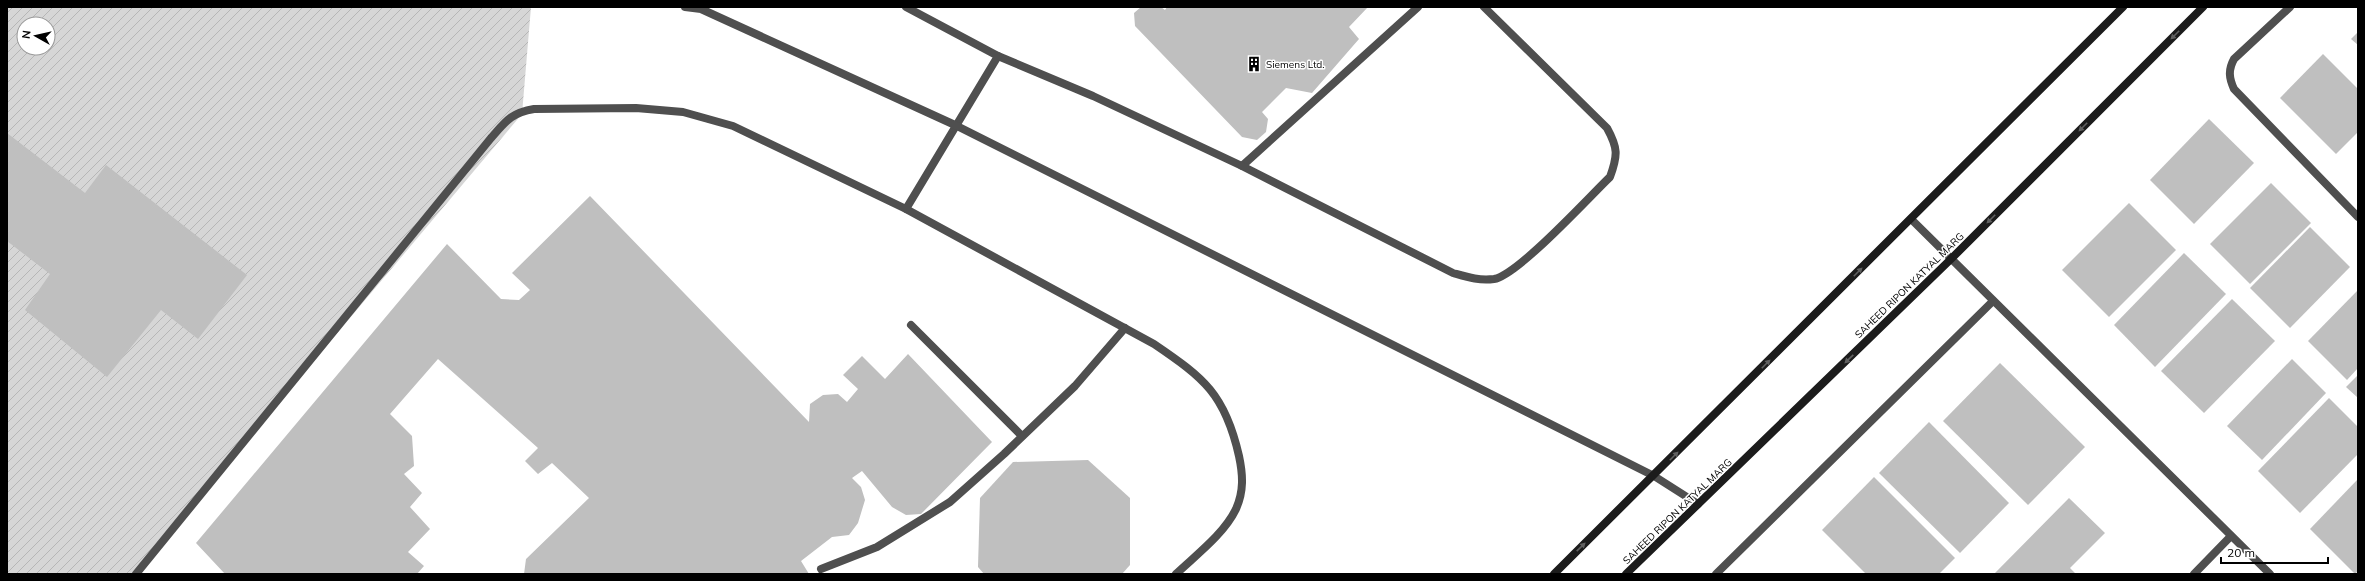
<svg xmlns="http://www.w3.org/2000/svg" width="2365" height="581" viewBox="0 0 2365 581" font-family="Mulish,sans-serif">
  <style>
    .garden { fill: url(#garden-furrows); fill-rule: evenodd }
    .building { fill: #bfbfbf }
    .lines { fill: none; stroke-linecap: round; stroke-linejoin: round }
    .lane { stroke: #4f4f4f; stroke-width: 8 }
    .street { stroke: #4f4f4f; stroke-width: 8 }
    .secondary { stroke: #1c1c1c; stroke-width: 8 }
    .oneway { fill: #606060 }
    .labels { text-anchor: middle; stroke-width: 3; stroke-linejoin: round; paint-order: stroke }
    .poi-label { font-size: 10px; fill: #000; stroke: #fff; text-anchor: start }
    .street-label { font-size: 10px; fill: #000; stroke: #fff }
  </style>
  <defs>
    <pattern id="garden-furrows" width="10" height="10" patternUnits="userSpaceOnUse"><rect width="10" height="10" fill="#d6d6d6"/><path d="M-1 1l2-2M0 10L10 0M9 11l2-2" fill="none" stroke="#b6b6b6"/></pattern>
  </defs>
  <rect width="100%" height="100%" fill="#fff"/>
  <path class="garden" d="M7 7H531L522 114 134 574H7ZM24 24H48V48H24Z"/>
  <g class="building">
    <polygon points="1141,7 1161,7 1165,10 1167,7 1368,7 1349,27 1359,39 1312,93 1286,88 1262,112 1268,119 1266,132 1257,140 1242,137 1135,26 1134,13"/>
    <polygon points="2358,32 2358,45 2351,39"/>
    <polygon points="2323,54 2358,89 2358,132 2336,154 2280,98"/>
    <polygon points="2209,119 2254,163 2194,224 2150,180"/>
    <polygon points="7,133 85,193 106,165 247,275 198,339 161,310 107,377 25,310 50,274 7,241"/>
    <polygon points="2271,183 2311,223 2250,284 2210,244"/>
    <polygon points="590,196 809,422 810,404 823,395 838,394 847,402 858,389 843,375 862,356 885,379 908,354 992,442 921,514 906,515 892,507 862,471 852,478 861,487 865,500 858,523 849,535 832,537 801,561 809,574 524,574 526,559 589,498 552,463 538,474 525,461 538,448 438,359 390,414 412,436 414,466 404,474 422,493 410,507 430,529 408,552 424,566 417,574 225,574 196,543 447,244 501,299 519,300 530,290 512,273"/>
    <polygon points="2129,203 2176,250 2109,317 2062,270"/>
    <polygon points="2310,227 2350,267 2290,328 2250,288"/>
    <polygon points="2184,253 2226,294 2155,367 2114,325"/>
    <polygon points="2358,290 2358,368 2347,380 2308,341"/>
    <polygon points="2232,299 2275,341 2204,413 2161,371"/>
    <polygon points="2292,359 2326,393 2262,460 2227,426"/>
    <polygon points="2000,363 2085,447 2028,505 1943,421"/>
    <polygon points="2358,375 2358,398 2346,387"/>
    <polygon points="2329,398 2358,427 2358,454 2300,513 2258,471"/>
    <polygon points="1929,422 2009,503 1960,553 1879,473"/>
    <polygon points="1088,460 1130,498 1130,565 1122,574 984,574 978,567 980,498 1013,462"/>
    <polygon points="1874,477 1955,558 1939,574 1866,574 1822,530"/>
    <polygon points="2358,479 2358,571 2355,574 2310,529"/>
    <polygon points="2069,498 2105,533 2070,568 2076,574 1994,574"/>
  </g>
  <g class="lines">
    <g class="lane">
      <polyline points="998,56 1093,96 1242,166 1418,7"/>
      <path d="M1242 166 1453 273C1467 277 1479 281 1494 279 1518 275 1589 197 1610 177 1618 155 1618 148 1607 128L1484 7"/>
      <path d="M906 209 1154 344C1204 378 1225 394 1239 456 1243 475 1244 491 1236 509 1224 534 1196 555 1176 574"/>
      <polyline points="911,325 1022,436"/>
      <polyline points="821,569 877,547 950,502 1004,454 1075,386 1125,328"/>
      <path d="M136 574 491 138C506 121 511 113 534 109L636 108 683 112 733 126 906 209 998 56 906 7"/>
    </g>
    <g class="street">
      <polyline points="685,7 701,9 955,125 1654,476 1698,504"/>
      <path d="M2290 7 2234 59C2228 70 2229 78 2234 89L2358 217"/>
      <polyline points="1911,219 2270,574"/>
      <polyline points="1716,574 1993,301"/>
      <polyline points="2194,574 2231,536"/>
    </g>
    <g class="secondary">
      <polyline points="1554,574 2123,7"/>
      <polyline points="1626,574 1950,260 2203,7"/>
    </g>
  </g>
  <defs><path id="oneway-solid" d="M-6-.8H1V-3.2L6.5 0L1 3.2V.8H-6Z"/></defs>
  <g class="oneway">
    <use href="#oneway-solid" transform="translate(2175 35) rotate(135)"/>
    <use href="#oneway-solid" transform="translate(2083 127) rotate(135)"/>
    <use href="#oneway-solid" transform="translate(1991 219) rotate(135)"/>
    <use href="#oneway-solid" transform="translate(1858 272) rotate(-45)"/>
    <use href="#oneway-solid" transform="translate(1849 359) rotate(136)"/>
    <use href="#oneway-solid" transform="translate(1766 364) rotate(-45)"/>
    <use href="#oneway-solid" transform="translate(1674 456) rotate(-45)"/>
    <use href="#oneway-solid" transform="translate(1581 547) rotate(-44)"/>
  </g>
  <defs>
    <g id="building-bare" transform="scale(1.2)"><path d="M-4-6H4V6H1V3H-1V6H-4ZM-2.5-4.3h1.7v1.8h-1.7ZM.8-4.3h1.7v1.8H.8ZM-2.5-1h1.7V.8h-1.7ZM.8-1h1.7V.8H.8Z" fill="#000" stroke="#fff" stroke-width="2.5" paint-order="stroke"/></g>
  </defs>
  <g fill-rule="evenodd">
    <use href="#building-bare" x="1254" y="64"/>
  </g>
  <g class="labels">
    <g class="poi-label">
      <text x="1266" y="68">Siemens Ltd.</text>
    </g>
    <g class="street-label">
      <text transform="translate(1909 285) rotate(-44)" y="4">SAHEED RIPON KATYAL MARG</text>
      <text transform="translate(1677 511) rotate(-44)" y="4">SAHEED RIPON KATYAL MARG</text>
    </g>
  </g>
  <rect width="2365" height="581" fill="none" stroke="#000000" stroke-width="16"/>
  <g transform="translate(36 36) rotate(278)"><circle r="19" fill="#ffffff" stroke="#999999"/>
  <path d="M0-3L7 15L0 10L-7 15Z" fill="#000000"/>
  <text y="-6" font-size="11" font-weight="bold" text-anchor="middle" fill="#000000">N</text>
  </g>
  <path d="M2221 557v6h107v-6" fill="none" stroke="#000000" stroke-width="2"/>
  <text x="2227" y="557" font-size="12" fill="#000000" stroke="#ffffff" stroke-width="3" paint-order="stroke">20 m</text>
</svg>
